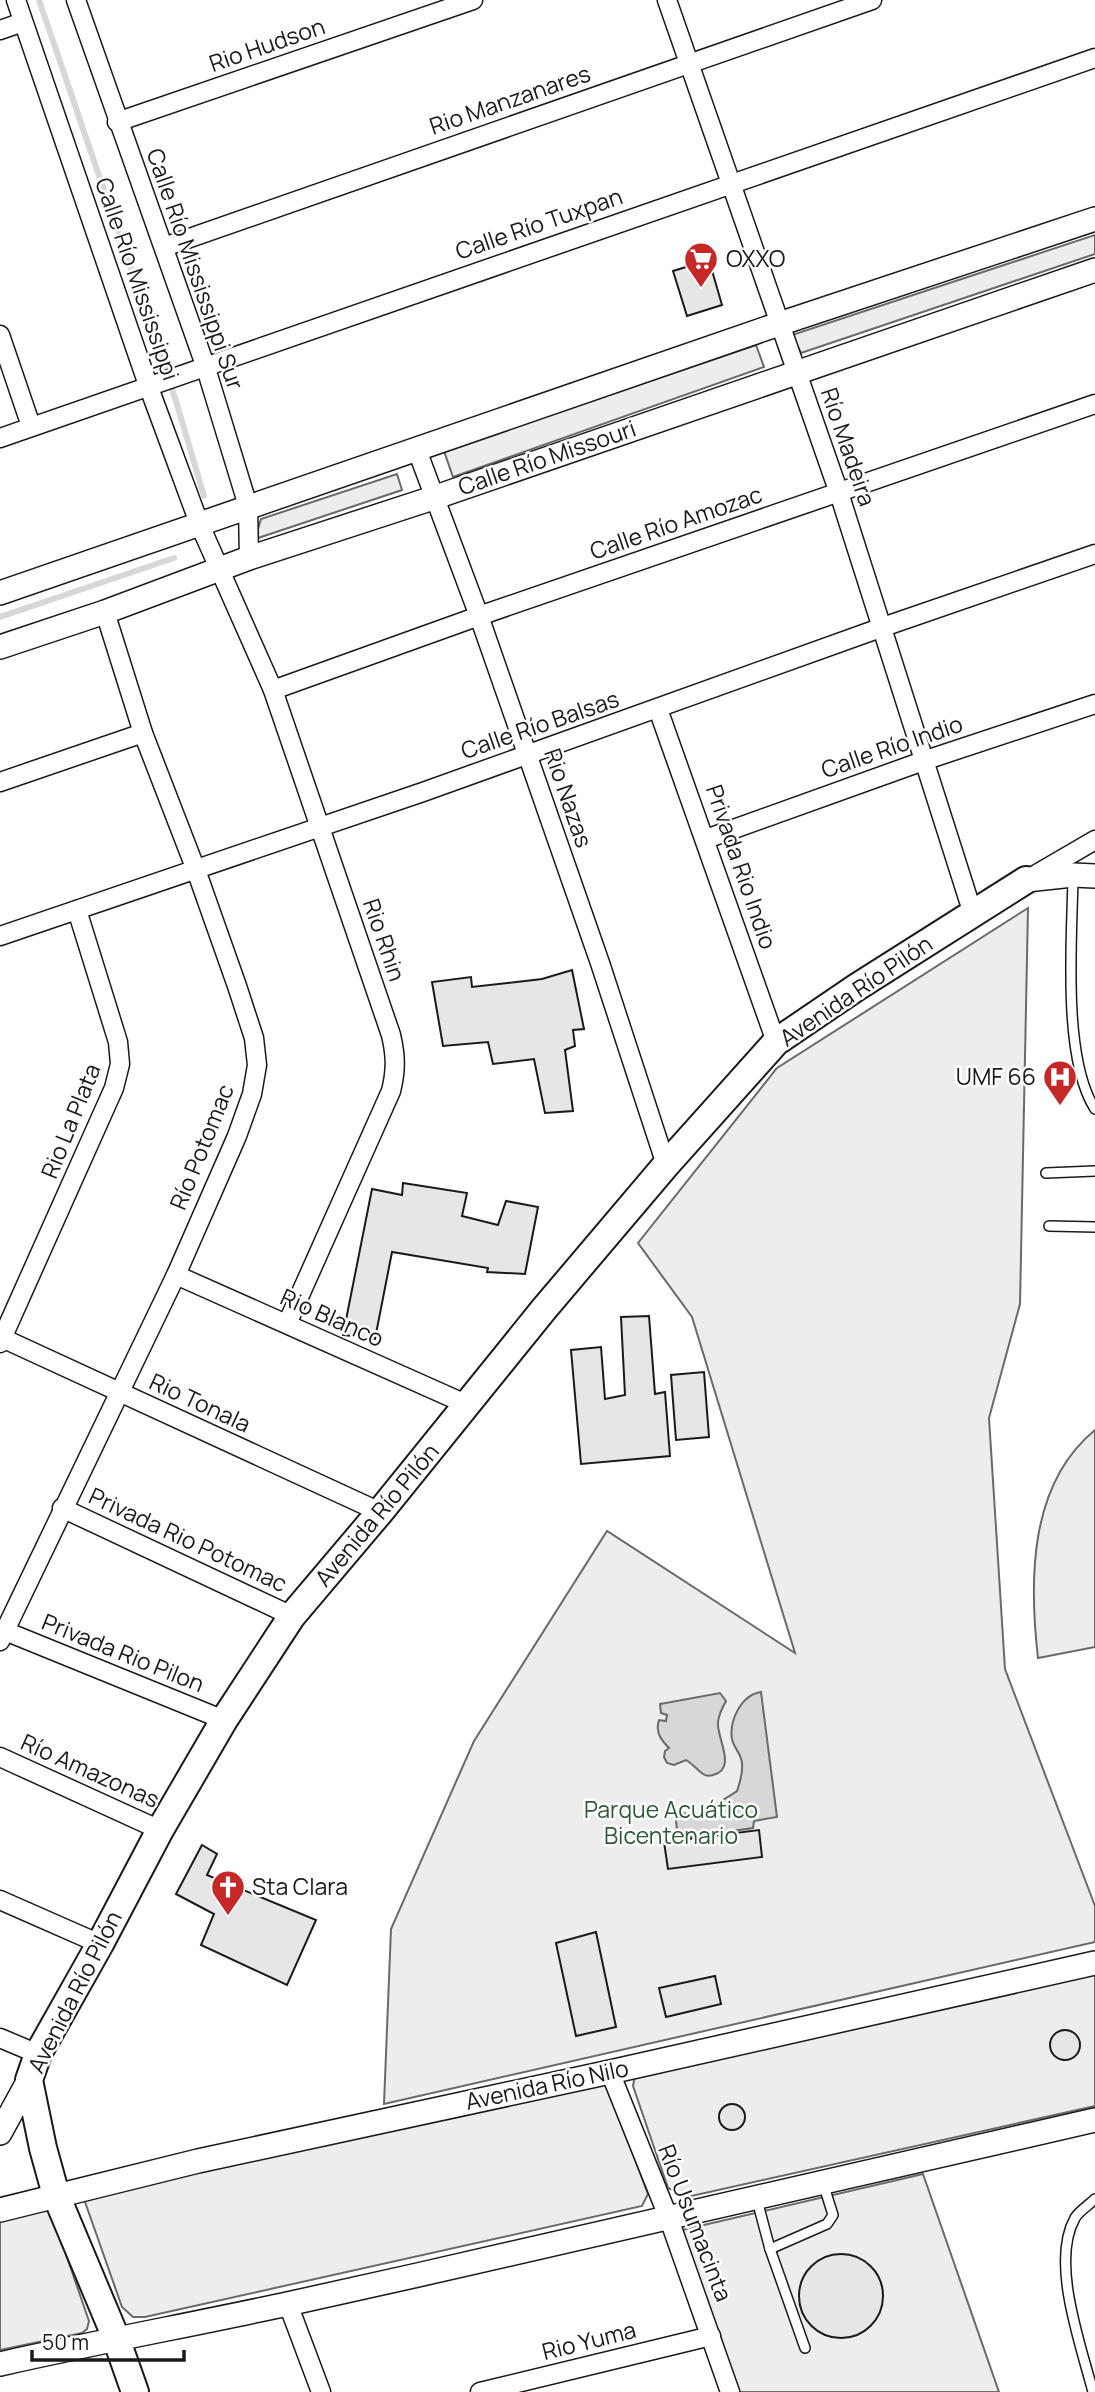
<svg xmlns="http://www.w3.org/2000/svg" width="1095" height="2392" viewBox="0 0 1095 2392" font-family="Manrope,sans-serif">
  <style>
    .green { fill: #ededed; stroke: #6a6a6a; stroke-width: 2 }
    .water { fill: #d7d7d7; stroke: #6a6a6a; stroke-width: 2 }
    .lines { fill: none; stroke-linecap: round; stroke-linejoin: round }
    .stream { stroke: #d7d7d7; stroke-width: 6 }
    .building { fill: #e6e6e6; stroke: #1a1a1a; stroke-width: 2 }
    .service-casing { stroke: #1a1a1a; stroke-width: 12 }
    .minor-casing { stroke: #1a1a1a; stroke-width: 21 }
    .tertiary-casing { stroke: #1a1a1a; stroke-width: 26 }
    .secondary-casing { stroke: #1a1a1a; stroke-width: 30 }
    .service { stroke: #fff; stroke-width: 9 }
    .minor { stroke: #fff; stroke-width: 18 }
    .tertiary { stroke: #fff; stroke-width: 23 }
    .secondary { stroke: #fff; stroke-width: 26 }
    .labels { text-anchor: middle; stroke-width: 5; stroke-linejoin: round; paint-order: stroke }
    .street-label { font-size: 23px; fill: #1a1a1a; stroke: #fff }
    .poi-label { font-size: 23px; fill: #1a1a1a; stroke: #fff; text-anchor: start }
    .park-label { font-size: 23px; fill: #2b5a34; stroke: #fff }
  </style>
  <rect width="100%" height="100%" fill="#fff"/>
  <g class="green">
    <polygon points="1095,235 1095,254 801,353 792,335"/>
    <polygon points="756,345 764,367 453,477 444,451"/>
    <polygon points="397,474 402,490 255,539 261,519"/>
    <polygon points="1028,908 1020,1304 989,1418 1005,1669 1095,1906 1095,1942 384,2104 391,1929 474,1741 607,1531 795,1653 692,1317 638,1243 777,1068"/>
    <path d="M1095 1430V1647L1038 1658C1029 1580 1029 1484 1095 1430Z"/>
    <polygon points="1095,1968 1095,2106 687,2197 668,2188 633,2086 635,2075"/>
    <polygon points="603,2082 608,2088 648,2194 642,2206 145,2317 133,2317 122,2307 85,2202 86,2196"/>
    <polygon points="923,2174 999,2392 734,2392 678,2231"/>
    <polygon points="38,2205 51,2211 89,2321 87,2329 82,2333 0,2350 0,2214"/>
  </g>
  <g class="water">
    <path d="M761 1692 777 1817 754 1821 753 1828 678 1839 675 1811 695 1816H705L709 1809 737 1791C740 1782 743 1774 742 1764 742 1754 734 1749 732 1739 729 1721 741 1695 761 1692Z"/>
    <path d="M720 1693 726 1701C722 1708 719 1714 718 1722 716 1737 738 1769 713 1775 710 1776 706 1776 703 1774 697 1770 693 1764 686 1760L674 1765 667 1763 664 1757 665 1751 669 1748C661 1740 655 1732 659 1720L666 1721 667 1715 661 1713 660 1704Z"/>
  </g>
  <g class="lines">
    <g class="stream">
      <polyline points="39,0 176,401 204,496"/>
      <polyline points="0,617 174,558"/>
    </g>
  </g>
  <g class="building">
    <polygon points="709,260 722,305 687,316 673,271"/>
    <polygon points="572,970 584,1029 573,1030 575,1046 565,1050 573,1111 545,1113 534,1059 493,1064 488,1042 443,1046 432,982 471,977 472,987 542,979"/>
    <polygon points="403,1183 467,1193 462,1216 498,1225 506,1201 538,1207 525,1274 487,1272 488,1268 392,1252 375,1339 343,1335 372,1189 402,1195"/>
    <polygon points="649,1316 655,1394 665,1392 670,1456 581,1464 571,1350 601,1347 605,1399 625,1395 621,1317"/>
    <polygon points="704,1372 709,1437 676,1440 671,1375"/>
    <polygon points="759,1830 762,1857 668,1869 664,1842"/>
    <polygon points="202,1845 217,1854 207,1875 316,1920 287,1985 201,1945 214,1914 176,1894"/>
    <polygon points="596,1932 616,2027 576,2036 556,1943"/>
    <polygon points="715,1976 721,2004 666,2017 659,1988"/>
    <circle cx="1065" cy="2045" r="15"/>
    <circle cx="732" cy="2117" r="13"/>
    <circle cx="841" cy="2296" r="42"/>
  </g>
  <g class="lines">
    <g class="service-casing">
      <g id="service">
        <path d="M1073 877C1072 938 1062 1058 1095 1109"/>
        <polyline points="1046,1173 1095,1171"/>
        <polyline points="1049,1226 1095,1227"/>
        <polyline points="757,2200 770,2249 827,2224 833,2215 823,2183"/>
        <polyline points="770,2249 805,2348"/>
        <path d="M1093 2392C1081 2345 1050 2262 1075 2218 1079 2211 1089 2205 1095 2199"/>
      </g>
    </g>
    <g class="minor-casing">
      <g id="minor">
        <path d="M16 0 148 385 199 523 273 690 391 1035C396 1056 396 1071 391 1091L287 1324"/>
        <polyline points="76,0 205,365 248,506 249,558"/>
        <polyline points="667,0 839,493 973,914"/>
        <polyline points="0,30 23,22"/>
        <polyline points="117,122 473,0"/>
        <polyline points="164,247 872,0"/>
        <polyline points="0,335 31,426"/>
        <polyline points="0,438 1095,58"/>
        <polyline points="417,450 479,616 600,963 666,1165"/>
        <polyline points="273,690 479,616 1095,404"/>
        <polyline points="658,709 776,1042"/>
        <polyline points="0,782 143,733"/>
        <polyline points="706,839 926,760 1095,704"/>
        <polyline points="1028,879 1095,840"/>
        <polyline points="0,936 423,792 883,627 1095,554"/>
        <polyline points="176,1275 468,1405"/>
        <polyline points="0,1337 380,1512"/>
        <polyline points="0,1343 114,1088 120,1064 118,1042 77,910"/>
        <polyline points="62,1508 292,1616"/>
        <polyline points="5,1631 224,1720"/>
        <polyline points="0,1641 176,1275 237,1136 252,1094 257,1065 254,1038 237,986 196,870 143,733 105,612"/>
        <polyline points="0,1757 160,1830"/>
        <polyline points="0,1900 100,1944"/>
        <polyline points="0,2038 38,2054"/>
        <polyline points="610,2072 669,2219 730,2392"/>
        <polyline points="288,2304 321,2392"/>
        <polyline points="480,2392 711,2336"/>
      </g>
    </g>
    <g class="tertiary-casing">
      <g id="tertiary">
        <polyline points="0,593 779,324 1095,219"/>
        <polyline points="0,647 105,612 249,558 433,498 1095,270"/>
        <polyline points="1026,880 1073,875 1095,876"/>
        <polyline points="0,2133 29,2080"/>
        <polyline points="0,2210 198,2161 610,2072 1095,1963"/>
        <path d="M0 2364C97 2342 195 2324 292 2303 560 2244 827 2181 1095 2120"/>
      </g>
    </g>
    <g class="secondary-casing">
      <polyline id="secondary" points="135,2392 116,2338 56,2195 43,2148 29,2080 38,2054 100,1944 160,1830 224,1720 292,1616 380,1512 544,1309 666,1165 776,1042 857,987 1026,880"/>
    </g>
    <use href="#service" class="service"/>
    <use href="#minor" class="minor"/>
    <use href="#tertiary" class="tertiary"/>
    <use href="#secondary" class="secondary"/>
  </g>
  <defs>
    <g id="supermarket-pin" transform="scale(1.75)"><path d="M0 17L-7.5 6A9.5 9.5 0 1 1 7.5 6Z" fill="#c62828" stroke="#fff"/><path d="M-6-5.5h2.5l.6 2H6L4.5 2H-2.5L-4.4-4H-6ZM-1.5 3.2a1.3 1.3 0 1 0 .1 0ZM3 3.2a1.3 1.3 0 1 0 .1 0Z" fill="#fff"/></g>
    <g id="hospital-pin" transform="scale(1.75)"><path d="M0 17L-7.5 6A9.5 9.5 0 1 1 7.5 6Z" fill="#c62828" stroke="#fff"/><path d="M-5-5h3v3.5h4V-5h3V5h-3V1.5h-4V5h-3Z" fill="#fff"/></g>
    <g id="church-pin" transform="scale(1.75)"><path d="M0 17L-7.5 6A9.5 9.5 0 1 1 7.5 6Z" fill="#c62828" stroke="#fff"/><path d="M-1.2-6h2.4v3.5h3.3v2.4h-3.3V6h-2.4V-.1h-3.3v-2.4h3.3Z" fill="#fff"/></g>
  </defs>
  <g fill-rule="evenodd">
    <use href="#supermarket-pin" x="701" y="259"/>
    <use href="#hospital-pin" x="1060" y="1077"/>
    <use href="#church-pin" x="228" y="1887"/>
  </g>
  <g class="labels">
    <g class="street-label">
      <text transform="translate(267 45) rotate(-19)" y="8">Rio Hudson</text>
      <text transform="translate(510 100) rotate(-19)" y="8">Rio Manzanares</text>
      <text transform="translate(539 224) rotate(-19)" y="8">Calle Río Tuxpan</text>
      <text transform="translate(195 269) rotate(71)" y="8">Calle Río Mississippi Sur</text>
      <text transform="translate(137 279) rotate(71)" y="8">Calle Río Mississippi</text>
      <text transform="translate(848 447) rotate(71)" y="8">Río Madeira</text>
      <text transform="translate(547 458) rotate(-19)" y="8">Calle Río Missouri</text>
      <text transform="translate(676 523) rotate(-19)" y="8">Calle Río Amozac</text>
      <text transform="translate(540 725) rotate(-19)" y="8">Calle Río Balsas</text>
      <text transform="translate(892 747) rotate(-19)" y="8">Calle Río Indio</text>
      <text transform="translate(568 798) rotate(71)" y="8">Rio Nazas</text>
      <text transform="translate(741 867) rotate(71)" y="8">Privada Rio Indio</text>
      <text transform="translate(384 940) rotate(71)" y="8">Rio Rhin</text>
      <text transform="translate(856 991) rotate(-34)" y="8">Avenida Río Pilón</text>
      <text transform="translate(71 1121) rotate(-68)" y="8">Rio La Plata</text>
      <text transform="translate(202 1147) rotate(-68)" y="8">Río Potomac</text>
      <text transform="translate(332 1318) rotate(24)" y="8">Rio Blanco</text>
      <text transform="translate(200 1403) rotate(25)" y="8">Rio Tonala</text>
      <text transform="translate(377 1515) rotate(-50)" y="8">Avenida Río Pilón</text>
      <text transform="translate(188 1540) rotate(25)" y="8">Privada Rio Potomac</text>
      <text transform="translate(123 1653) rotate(22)" y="8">Privada Rio Pilon</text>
      <text transform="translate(90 1771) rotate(24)" y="8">Río Amazonas</text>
      <text transform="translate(75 1992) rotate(-63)" y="8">Avenida Río Pilón</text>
      <text transform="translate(547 2085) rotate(-12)" y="8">Avenida Río Nilo</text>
      <text transform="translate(695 2223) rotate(69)" y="8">Río Usumacinta</text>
      <text transform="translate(589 2341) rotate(-14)" y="8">Rio Yuma</text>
    </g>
    <g class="poi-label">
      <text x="726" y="267">OXXO</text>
      <text x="1036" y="1085" text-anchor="end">UMF 66</text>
      <text x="252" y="1895">Sta Clara</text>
    </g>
    <g class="park-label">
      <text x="671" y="1818">Parque Acuático<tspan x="671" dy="26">Bicentenario</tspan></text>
    </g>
  </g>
  <path d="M32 2350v10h152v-10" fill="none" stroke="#1a1a1a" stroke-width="3.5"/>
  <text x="42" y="2350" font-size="21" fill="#1a1a1a" stroke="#ffffff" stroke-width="5" paint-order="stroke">50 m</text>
</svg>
